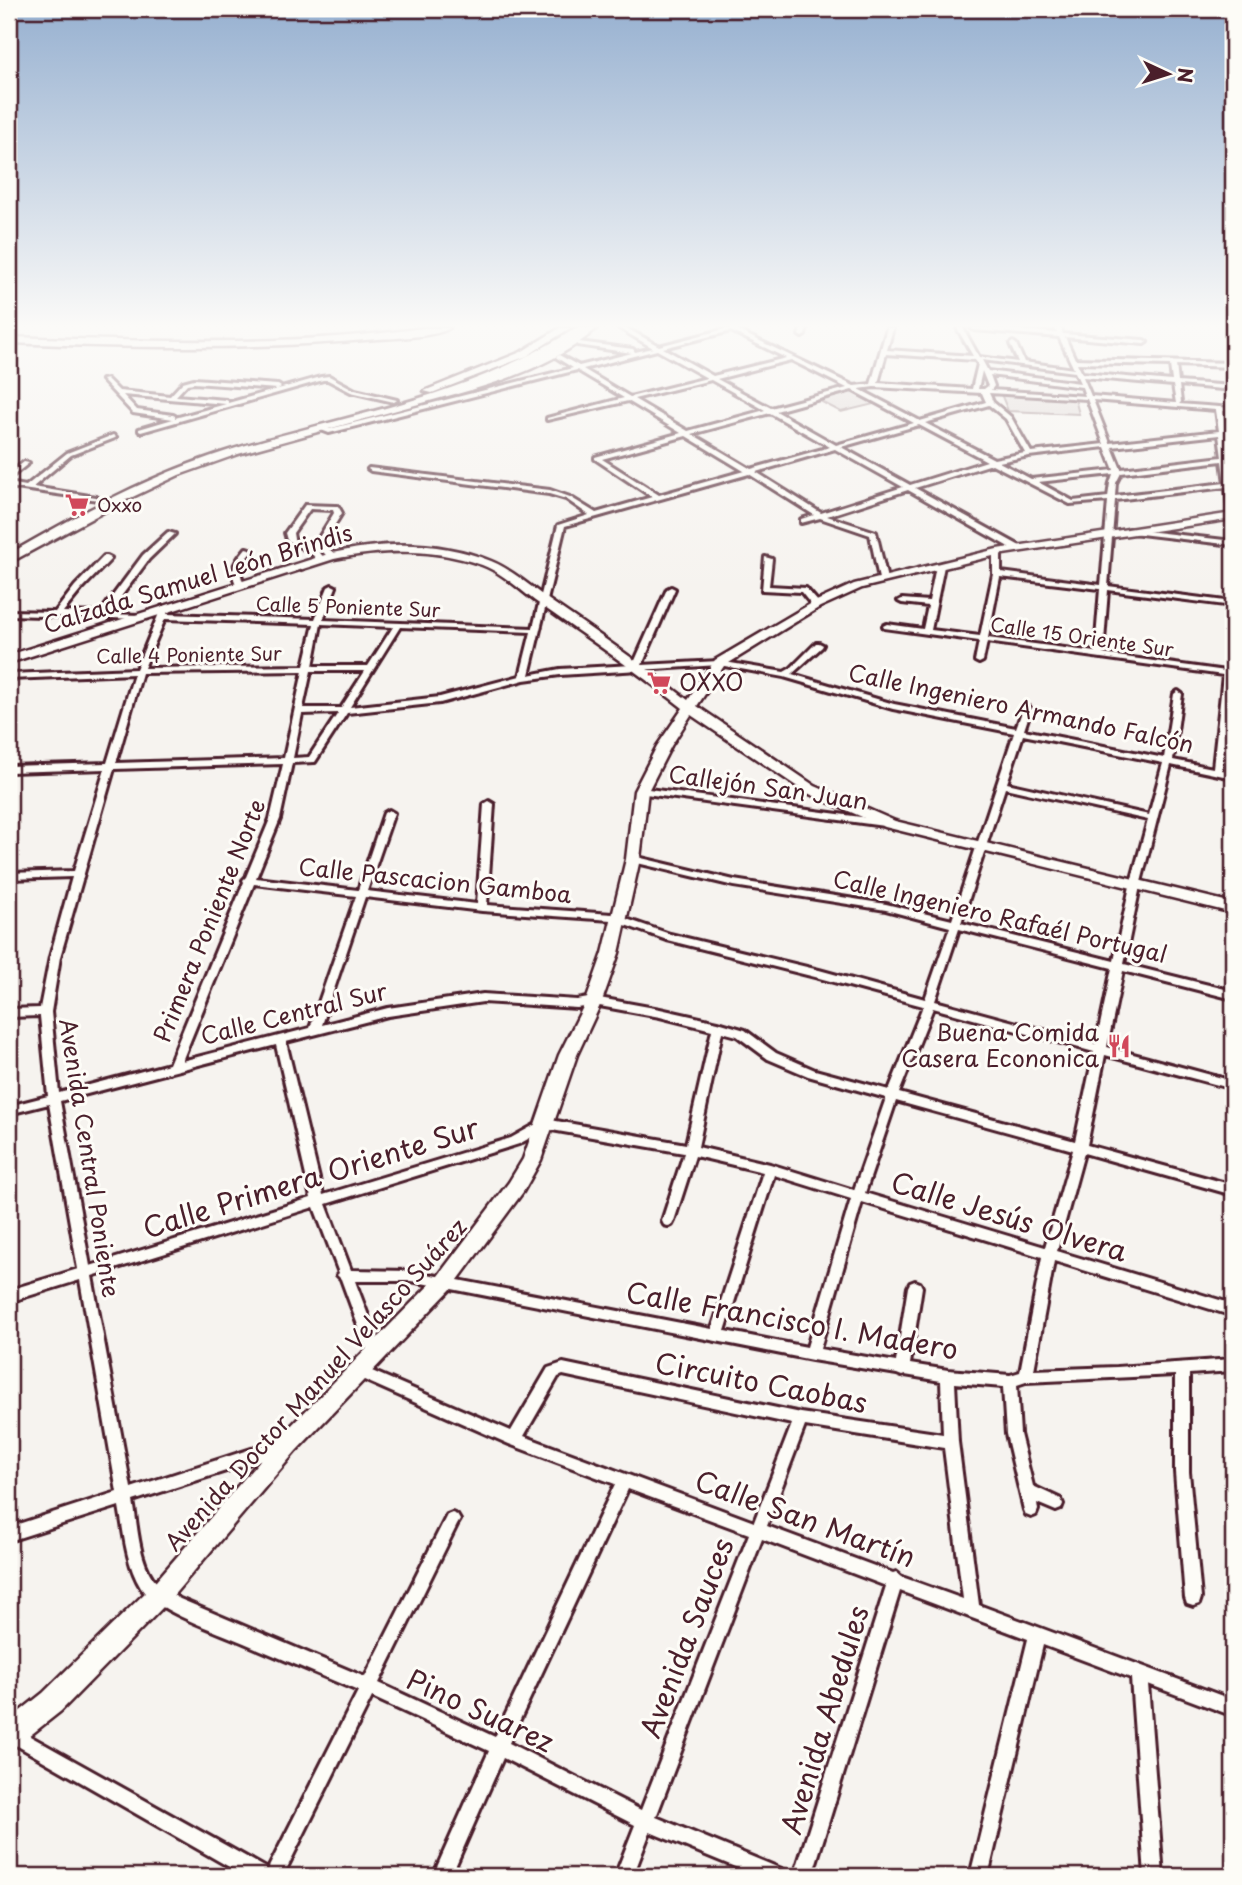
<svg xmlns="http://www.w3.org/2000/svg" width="1242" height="1885" viewBox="0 0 1242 1885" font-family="'Playpen Sans',sans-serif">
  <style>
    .green { fill: #dcd4d2; stroke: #937a7e; stroke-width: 2 }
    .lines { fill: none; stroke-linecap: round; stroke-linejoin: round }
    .stream { stroke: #8e7378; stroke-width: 2 }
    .street-casing { stroke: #4a1f2b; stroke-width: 6 }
    .secondary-casing { stroke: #4a1f2b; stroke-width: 5 }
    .primary-casing { stroke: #4a1f2b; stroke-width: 5 }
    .street { fill: #fdfcf7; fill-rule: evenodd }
    .secondary { fill: #fdfcf7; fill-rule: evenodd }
    .primary { fill: #fdfcf7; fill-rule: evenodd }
    .labels { text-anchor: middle; stroke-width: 6; stroke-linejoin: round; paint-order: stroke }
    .far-poi-label { font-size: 19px; fill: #4a1f2b; stroke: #fdfcf7; text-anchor: start }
    .far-street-label { font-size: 19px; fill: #4a1f2b; stroke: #fdfcf7 }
    .street-label { font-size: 23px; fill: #4a1f2b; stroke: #fdfcf7 }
    .poi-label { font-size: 23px; fill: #4a1f2b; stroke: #fdfcf7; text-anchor: start }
    .near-street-label { font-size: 28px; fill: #4a1f2b; stroke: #fdfcf7 }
  </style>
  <rect width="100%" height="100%" fill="#f6f3ef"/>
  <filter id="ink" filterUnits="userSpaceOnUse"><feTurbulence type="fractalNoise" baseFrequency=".0143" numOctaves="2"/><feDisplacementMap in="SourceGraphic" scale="14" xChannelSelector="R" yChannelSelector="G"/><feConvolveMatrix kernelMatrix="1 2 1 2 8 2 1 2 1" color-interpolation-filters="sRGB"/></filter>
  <g filter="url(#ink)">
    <g class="green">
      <polygon points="850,391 874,404 841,412 818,400"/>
      <polygon points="1001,394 1075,399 1079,414 1008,411"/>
    </g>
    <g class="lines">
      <polyline class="stream" points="1203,383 1233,385"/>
      <g class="street-casing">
        <g id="street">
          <path d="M619 328H626L659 346 729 328H740L737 330 854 386 871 384 887 328H893L887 350 973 356 957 328H963L979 357 1018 362 1010 344 1013 342 1016 344 1024 362 1074 369 1059 337 974 330 971 328H995L1057 333 1055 328H1061L1063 334 1144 340 1147 342 1144 344 1065 337 1075 359 1233 363V367L1176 365 1178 382 1233 386V390L1179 385 1181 402 1179 404 1233 408V412L1223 411 1225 430 1233 429V433L1226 434 1229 456H1233V460H1229L1233 482V519L1229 517 1226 487 1115 500 1108 586 1233 602V606L1108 590 1103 654 1233 672V676H1231L1222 770 1233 772V778L1171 765 1140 886 1124 964 1233 991V999L1123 971 1107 1047 1233 1081V1089L1105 1055 1087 1145 1233 1185V1195L1084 1153 1057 1251 1233 1304V1316L1054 1261 1034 1370 1117 1367 1233 1359V1371L1189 1374V1472L1201 1598 1199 1604 1193 1606 1187 1604 1185 1598 1175 1472V1375L1026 1382 1017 1385 1020 1434 1033 1486 1061 1499 1063 1504 1061 1509 1056 1511 1037 1503 1038 1510 1036 1515 1031 1517 1026 1515 1024 1510 1006 1434 1003 1387 955 1383 958 1442 979 1605 1233 1700V1716L1148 1684 1163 1876H1145L1131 1678 1043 1645 988 1876H970L1028 1639 900 1591 812 1876H794L886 1586 762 1539 656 1817 784 1870 787 1876H757L650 1832 633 1876H615L635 1825 503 1758 451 1876H433L489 1751 372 1697 283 1876H245L9 1741V1727L12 1726 268 1869 358 1691C320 1675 282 1659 244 1643 217 1631 157 1612 141 1588 126 1564 124 1533 119 1506L9 1541V1527L117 1492 80 1280 9 1302V1290L78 1269 49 1104 9 1114V1106L48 1096 40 1016 9 1017V1009L40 1008 50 957 72 877 9 879V873L74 871 105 769 9 772V766L107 763 134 674 9 679V674L136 669 162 606H165L169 608 167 614 315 619 328 587 332 585 336 587 323 620 533 628 558 525 589 515 566 499 549 494 371 471 368 469 369 468 550 490 570 497 596 513 652 497 595 459V457L681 433 628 401 547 420V418L624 398 577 370 329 433 316 428 319 426 329 429 573 368 557 358 556 357 559 355 579 366 632 353 577 345V343L579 342 633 349 635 352 653 348ZM731 331 786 358 713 376 663 348ZM657 350 707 378 630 397 583 369ZM886 354 975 360 978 364 972 389 878 383ZM791 360 847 388 771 408 717 379ZM982 360 1075 372 1080 383 988 371ZM1077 363 1170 365 1172 381 1082 373ZM982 371 988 386 984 389H978ZM990 375 1082 387 1085 396 991 390 994 386ZM1083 377 1173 385 1176 403 1091 396ZM711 380 765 410 688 431 634 399ZM874 387 982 393 986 402 920 421 859 389ZM852 390 914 423 836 445 776 411ZM989 393 1087 399 1104 444 1031 452 1011 417 993 402ZM1093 400 1216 410 1219 431 1110 443ZM989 405 1006 419 1025 453 994 459 925 423ZM770 413 830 447 751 469 692 434ZM919 425 987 461 910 485 841 447ZM1219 435 1222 457 1121 469 1112 447ZM686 436 744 471 659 495 602 459ZM1105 447 1114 470 1031 479 999 462 1029 456ZM835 449 903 487 821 513 756 472ZM1222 461 1225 483 1115 496 1116 483 1121 473ZM992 464 1070 504 1108 501 1101 585 1001 572V552L997 550 993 552V574L980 636 931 630 944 566 940 564 936 566 929 601 902 599 898 601 902 603 928 606 923 629 887 624 883 626 884 628 979 641 975 661 979 663 983 661 987 642 1223 675 1213 768 1173 760 1182 694 1178 691 1174 694 1164 758 1024 730 1031 709 1027 706 1023 709 1016 728 894 704 792 674 822 647 823 645 819 643H816L791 668 784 672 719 661 642 665 675 589 671 587 667 589 633 665 560 669 529 675 565 526 749 474 814 515 801 519V523L820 518 870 535 879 579 883 581 887 579 876 532 827 516 908 490 1014 550H1020V546L915 488ZM1113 474 1110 483 1108 497 1073 501 1038 482ZM1000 577 1100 589 1095 652 988 638ZM165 619 314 624 304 666 144 668ZM321 624 393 627 368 666H313ZM400 627 531 632 520 676 440 697 350 707ZM719 665 784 677 893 709 1014 733 952 920 886 904 734 880 633 856 628 859 633 862 734 886 886 910 950 927 925 999 819 970 670 934 612 914 487 905 494 804 489 801 484 804 477 904 367 891 394 813 389 810 384 813 358 890 256 878 280 819 292 763 315 762 347 713 440 703 524 680 560 675ZM303 671 284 758 116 763 142 673ZM311 671H365L341 708H303ZM338 713 309 757 293 758 302 714ZM1023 735 1163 763 1149 815 1007 783ZM283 764 270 819 246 877 243 880 244 882 169 1064 59 1093 51 1012 60 957 114 769ZM1005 788 1148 820 1130 886 1114 961 961 923ZM254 884 356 896 310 1028 182 1061ZM365 897 482 911 611 920 667 940 819 978 923 1006 889 1090 815 1070 776 1053 745 1030 718 1022 660 1009 594 997 577 1000 483 994 388 1008 322 1025ZM959 929 1112 968 1096 1044 935 1001ZM483 1002 577 1008 594 1005 660 1017 712 1030 686 1144 545 1119 511 1138 323 1195 286 1042 388 1016ZM933 1008 1094 1052 1075 1141 899 1093ZM722 1032 737 1036 768 1059 808 1076 886 1098 854 1190 770 1164 698 1147ZM276 1045 311 1198 90 1266 60 1101ZM896 1101 1073 1150 1045 1247 865 1193ZM546 1129 684 1153 662 1221 664 1225 668 1226 672 1225 674 1221 695 1156 763 1172 712 1329 411 1271 351 1270 326 1204 519 1144ZM774 1175 851 1199 807 1347 725 1331ZM862 1202 1042 1257 1020 1372 1010 1375 948 1370 910 1364 922 1287 920 1283 915 1281 910 1283 908 1287 896 1362 820 1349ZM314 1207 339 1273 337 1275 341 1279 369 1355 371 1359 376 1361 381 1359 383 1355 355 1281H411L812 1360 897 1374 902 1376 905 1375 941 1381 943 1434 801 1413 563 1363 548 1368 511 1431 365 1368 360 1366 355 1368 353 1372 355 1376 509 1444 615 1484 495 1737 379 1683 457 1525 460 1520 457 1515 452 1513 447 1515 365 1677 180 1599C172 1594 163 1590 157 1583 138 1563 138 1526 133 1501L282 1453 287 1451 289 1446 287 1441 282 1439 131 1488 92 1276ZM563 1375 792 1424 754 1522 524 1436 558 1377ZM805 1426 944 1448 963 1599 902 1577 896 1572 893 1573 767 1526ZM628 1489 749 1534 641 1810 509 1743Z"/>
          <polygon points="801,328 807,328 805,335 802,337 799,335"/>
          <path d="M329 376 355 390 397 400 394 402 351 392 328 380H323L141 432 139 431V429L173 419 133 413 102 380 107 379 119 391 170 396 183 382 194 379 278 385 281 387 278 389 194 383 187 384 176 396 226 400 228 401V403L321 377ZM123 395 226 404 175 418V416L173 415 137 410Z"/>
          <polygon points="113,435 116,437 115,438 71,455 33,487 96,497 98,498 98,500 9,487 9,483 26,486 67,453"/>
          <polygon points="24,462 29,463 9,479 9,474"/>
          <polygon points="305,505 335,506 338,506 342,513 323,544 335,554 335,558 329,558 315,544 334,513 333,510 310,509 293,533 294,539 316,548 325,559 324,561 318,561 310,552 287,540 285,533"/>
          <polygon points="1129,529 1233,541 1233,545 1132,533 1129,533"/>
          <polygon points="168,532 175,534 149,559 108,614 139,615 142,615 142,619 9,615 9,611 55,612 75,586 104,556 107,556 111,558 110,560 81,590 63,612 100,613 143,555"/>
          <path d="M246 548 253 550C243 562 237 569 244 584L240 586 236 584C229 569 236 560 246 548Z"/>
          <polygon points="765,557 772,559 769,586 806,588 819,603 819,607 813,607 801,592 762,590"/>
          <polygon points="641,788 884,820 889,823 884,826 638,793 636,791 638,789"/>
        </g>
      </g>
      <g class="secondary-casing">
        <g id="secondary">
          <polygon points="560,328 570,328 527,356 432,393 424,391 521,352"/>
          <path d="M587 328H597C560 362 505 381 457 394L452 391 525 364Z"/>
          <path d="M1233 513V519L997 555 862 588 820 607 724 666 697 706 815 786 895 821 1233 903V913L885 827 805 792 691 715 671 746 648 791 640 859 619 953 602 1001 577 1055 541 1160 523 1192 452 1288 296 1451 166 1604 61 1711 18 1745 9 1748V1720L43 1693 150 1588 280 1437 438 1276 509 1182 523 1159 559 1055 586 1001 603 953 626 859 634 791 657 746 683 708C635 670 585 636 535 601 519 589 501 572 482 565 433 548 385 549 334 559L9 663V655L328 554C382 541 439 540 491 561 511 569 531 587 549 600 596 632 643 665 688 700L715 660 812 603 854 584 997 549Z"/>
        </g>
      </g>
      <g class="primary-casing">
        <g id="primary">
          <path d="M424 328H450C436 337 395 338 377 339 254 350 131 348 9 343V337C147 341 286 347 424 328Z"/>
          <path d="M576 328H587L547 355 462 392 238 454 179 475 122 502 9 563V554C80 513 152 474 230 450 353 412 464 400 576 328Z"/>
        </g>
      </g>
      <use href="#street" class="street"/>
      <use href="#secondary" class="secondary"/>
      <use href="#primary" class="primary"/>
    </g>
  </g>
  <linearGradient id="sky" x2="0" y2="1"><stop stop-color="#96b0d0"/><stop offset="0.55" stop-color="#fbfaf8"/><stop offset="1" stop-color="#fbfaf8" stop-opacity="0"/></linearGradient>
  <rect width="1242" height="592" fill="url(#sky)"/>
  <defs>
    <g id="supermarket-bare" transform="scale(1.89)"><path d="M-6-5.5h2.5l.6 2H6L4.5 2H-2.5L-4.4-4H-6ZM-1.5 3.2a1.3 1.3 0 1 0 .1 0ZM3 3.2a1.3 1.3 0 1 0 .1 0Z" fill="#d1495b" stroke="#fdfcf7" stroke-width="2.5" paint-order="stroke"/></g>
    <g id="restaurant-bare" transform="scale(1.89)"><path d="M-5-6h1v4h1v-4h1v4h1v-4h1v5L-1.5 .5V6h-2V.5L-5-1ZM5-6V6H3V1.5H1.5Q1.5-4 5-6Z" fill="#d1495b" stroke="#fdfcf7" stroke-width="2.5" paint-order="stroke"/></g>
  </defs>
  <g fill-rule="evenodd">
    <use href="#supermarket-bare" x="77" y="505"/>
    <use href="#supermarket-bare" x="659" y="683"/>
    <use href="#restaurant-bare" x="1119" y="1046"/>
  </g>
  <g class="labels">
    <g class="far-poi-label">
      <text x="97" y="512">Oxxo</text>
    </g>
    <g class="far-street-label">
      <text transform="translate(348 607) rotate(2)" y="7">Calle 5 Poniente Sur</text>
      <text transform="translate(1082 637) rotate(8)" y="7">Calle 15 Oriente Sur</text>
      <text transform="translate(189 655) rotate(-1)" y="7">Calle 4 Poniente Sur</text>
    </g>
    <g class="street-label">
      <text transform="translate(198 579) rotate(-17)" y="8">Calzada Samuel León Brindis</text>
      <text transform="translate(1021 709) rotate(12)" y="8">Calle Ingeniero Armando Falcón</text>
      <text transform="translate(768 788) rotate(8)" y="8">Callejón San Juan</text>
      <text transform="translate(435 881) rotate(6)" y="8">Calle Pascacion Gamboa</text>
      <text transform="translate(1000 917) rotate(13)" y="8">Calle Ingeniero Rafaél Portugal</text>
      <text transform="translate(210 921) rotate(-68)" y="8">Primera Poniente Norte</text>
      <text transform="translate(294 1014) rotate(-14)" y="8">Calle Central Sur</text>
      <text transform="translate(89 1158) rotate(81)" y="8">Avenida Central Poniente</text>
      <text transform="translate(316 1385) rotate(-48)" y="8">Avenida Doctor Manuel Velasco Suárez</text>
    </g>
    <g class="poi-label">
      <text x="679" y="691">OXXO</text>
      <text x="1099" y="1041" text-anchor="end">Buena Comida<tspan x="1099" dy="26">Casera Econonica</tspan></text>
    </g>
    <g class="near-street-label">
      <text transform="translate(311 1178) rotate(-17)" y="10">Calle Primera Oriente Sur</text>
      <text transform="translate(1009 1217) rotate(17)" y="10">Calle Jesús Olvera</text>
      <text transform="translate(792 1321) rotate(10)" y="10">Calle Francisco I. Madero</text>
      <text transform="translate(761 1383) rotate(11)" y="10">Circuito Caobas</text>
      <text transform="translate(805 1519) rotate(20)" y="10">Calle San Martín</text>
      <text transform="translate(687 1638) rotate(-69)" y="10">Avenida Sauces</text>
      <text transform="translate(480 1711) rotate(25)" y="10">Pino Suarez</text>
      <text transform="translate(825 1720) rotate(-73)" y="10">Avenida Abedules</text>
    </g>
  </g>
  <rect width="1242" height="1885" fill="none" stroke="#fdfcf7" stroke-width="35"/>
  <rect x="18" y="18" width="1207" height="1850" fill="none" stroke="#4a1f2b" stroke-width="2.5" filter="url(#ink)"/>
  <g transform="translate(1168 74) rotate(94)" stroke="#fdfcf7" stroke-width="5" paint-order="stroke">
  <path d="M0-5L12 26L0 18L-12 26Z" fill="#4a1f2b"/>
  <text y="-10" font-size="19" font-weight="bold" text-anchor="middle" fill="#4a1f2b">N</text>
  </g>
</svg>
